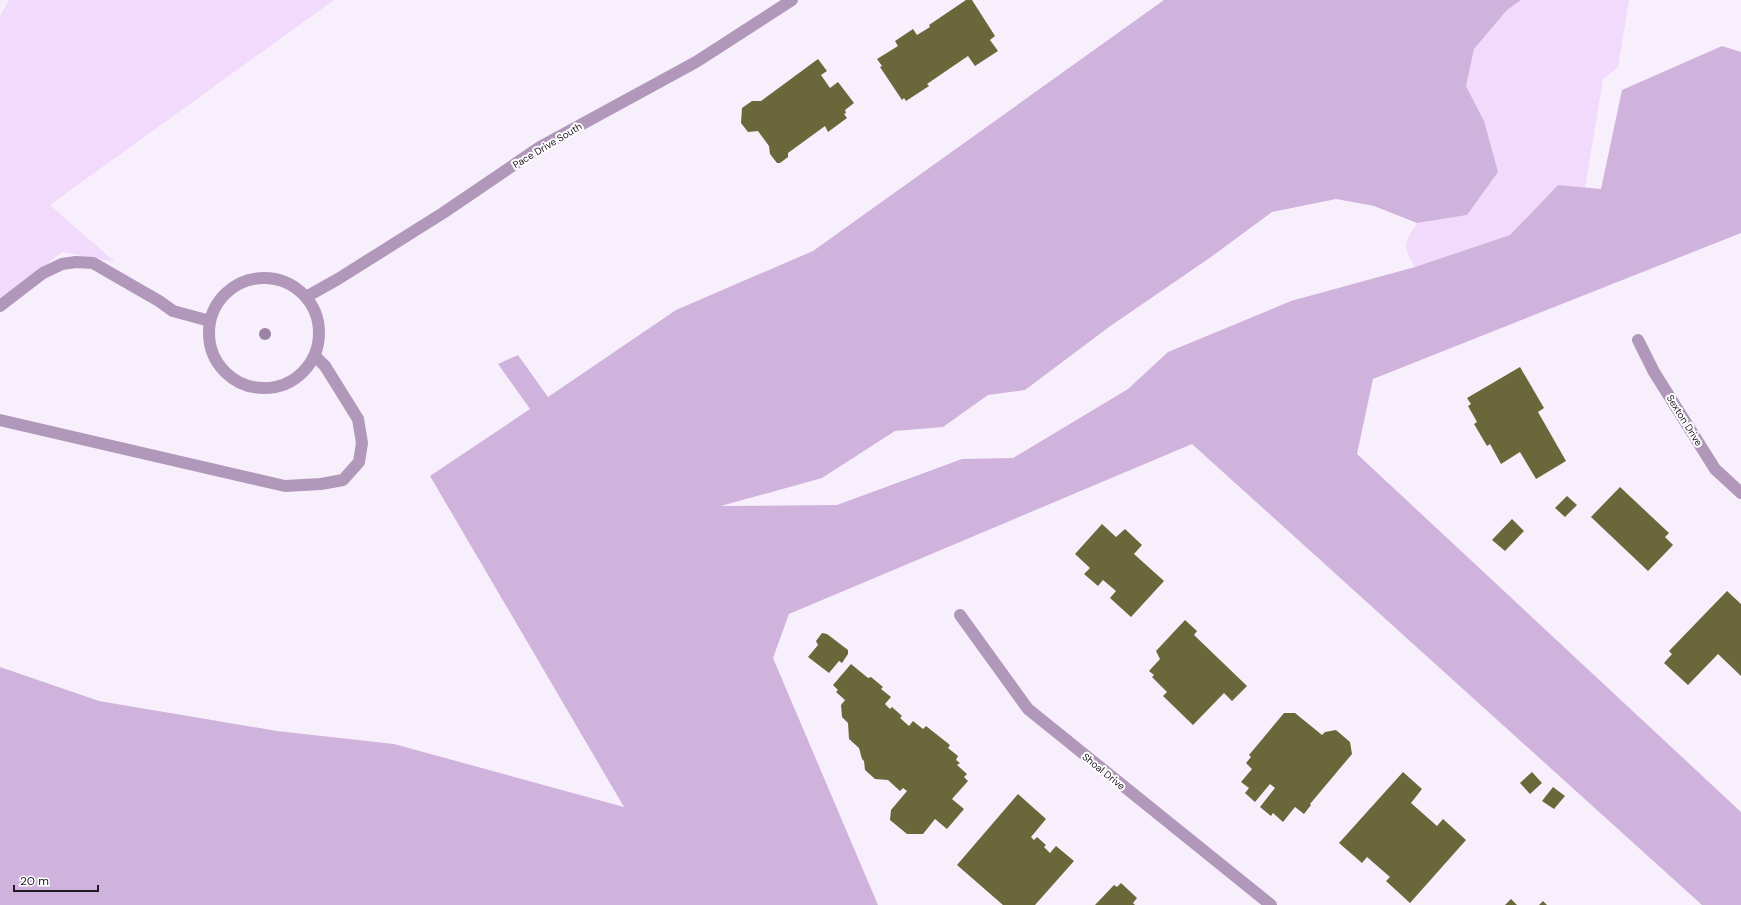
<svg xmlns="http://www.w3.org/2000/svg" width="1741" height="905" viewBox="0 0 1741 905" font-family="'DM Sans',sans-serif">
  <style>
    .green { fill: #f1dafb }
    .water { fill: #d0b3dc }
    .building { fill: #6a673a }
    .lines { fill: none; stroke-linecap: round; stroke-linejoin: round }
    .lane { stroke: #b198bb; stroke-width: 12 }
    .street { stroke: #b198bb; stroke-width: 12 }
    .tree { fill: #9b83a5 }
    .labels { text-anchor: middle; stroke-width: 4; stroke-linejoin: round; paint-order: stroke }
    .street-label { font-size: 10px; fill: #211924; stroke: #fff }
  </style>
  <rect width="100%" height="100%" fill="#f8effc"/>
  <g class="green">
    <polygon points="9,0 334,0 50,205 115,262 62,252 0,300 0,16"/>
    <path d="M1521 0H1629L1618 67 1603 79 1585 188 1558 185 1510 235 1415 267C1402 246 1404 244 1417 223L1467 215 1484 121 1466 86 1474 49 1507 10Z"/>
  </g>
  <polygon class="water" points="1164,0 1521,0 1507,10 1474,49 1466,86 1484,121 1498,172 1467,215 1417,223 1374,206 1336,199 1272,212 1211,257 1109,327 1025,390 988,395 943,427 895,431 822,478 721,506 837,505 962,459 1013,458 1128,389 1168,352 1291,301 1415,267 1510,235 1558,185 1601,189 1622,90 1722,46 1741,52 1741,233 1373,379 1357,454 1741,812 1741,905 1702,905 1192,444 789,614 773,658 878,905 0,905 0,667 99,701 277,731 394,744 624,807 430,476 530,409 498,364 518,355 548,397 676,310 813,251"/>
  <g class="building">
    <polygon points="966,0 972,0 995,36 990,40 998,51 975,66 968,56 927,84 929,86 906,101 904,98 902,100 880,67 882,66 877,59 898,46 895,41 913,29 917,35 930,27 929,25"/>
    <polygon points="818,59 827,71 821,75 830,88 838,82 854,103 845,110 846,113 844,114 847,118 828,132 825,126 788,153 788,157 780,163 777,163 770,154 769,146 758,131 748,132 741,123 742,108 752,101 761,101"/>
    <polygon points="1520,367 1544,408 1538,412 1566,461 1536,479 1520,452 1501,464 1490,444 1487,446 1474,424 1477,422 1468,406 1471,404 1467,398"/>
    <polygon points="1620,487 1669,533 1665,537 1673,545 1648,571 1591,517"/>
    <polygon points="1567,496 1577,505 1565,517 1555,508"/>
    <polygon points="1512,519 1524,531 1505,551 1492,540"/>
    <polygon points="1102,524 1116,537 1125,529 1142,545 1134,554 1164,581 1131,617 1110,598 1116,591 1103,580 1098,586 1084,574 1090,568 1075,554"/>
    <polygon points="1727,591 1741,604 1741,676 1718,654 1688,685 1664,663 1672,654 1669,651"/>
    <polygon points="1185,620 1197,631 1194,635 1247,686 1232,701 1224,693 1193,725 1163,696 1167,692 1152,677 1154,675 1149,671 1160,659 1156,651"/>
    <polygon points="822,633 827,634 848,650 848,654 842,663 839,661 829,673 808,657 818,645 816,641"/>
    <polygon points="851,664 868,678 871,677 883,687 881,689 891,697 885,704 890,709 892,707 902,716 900,718 909,726 913,721 923,729 926,726 950,745 948,748 958,756 956,760 960,763 957,765 967,774 964,777 968,781 952,799 964,809 947,829 935,819 923,834 907,834 890,820 891,810 907,791 903,788 900,791 888,780 875,779 865,770 864,761 862,759 859,748 849,739 848,723 842,717 841,705 845,700 836,692 838,690 833,685"/>
    <polygon points="1284,713 1295,713 1322,735 1325,732 1336,730 1350,742 1352,754 1310,804 1311,805 1304,814 1295,807 1283,822 1273,813 1271,816 1260,807 1275,788 1270,784 1255,802 1245,793 1249,788 1241,782 1252,769 1246,763 1251,757 1249,755"/>
    <polygon points="1403,772 1422,789 1411,803 1437,826 1443,819 1466,840 1410,903 1386,881 1390,877 1367,857 1362,863 1339,843"/>
    <polygon points="1532,772 1542,783 1530,794 1520,783"/>
    <polygon points="1553,787 1565,796 1554,809 1542,801"/>
    <polygon points="1018,794 1046,819 1031,837 1034,840 1037,837 1046,845 1044,847 1050,853 1056,846 1074,861 1035,905 1003,905 957,865"/>
    <polygon points="1121,883 1137,898 1133,903 1135,905 1095,905 1114,885 1117,887"/>
    <polygon points="1511,899 1517,905 1505,905"/>
    <polygon points="1543,901 1547,905 1539,905"/>
  </g>
  <g class="lines">
    <g class="lane">
      <polyline points="0,306 43,273 62,264 76,262 93,263 159,301 173,311 210,321"/>
      <polyline points="0,420 285,486 321,484 343,480 359,462 362,443 358,419 325,366 315,356"/>
    </g>
    <g class="street">
      <circle cx="264" cy="333" r="55"/>
      <polyline points="306,297 338,279 443,213 540,147 696,62 792,0"/>
      <polyline points="1638,340 1654,372 1715,469 1741,493"/>
      <polyline points="960,615 1028,709 1271,905"/>
    </g>
  </g>
  <circle class="tree" cx="265" cy="334" r="6"/>
  <g class="labels">
    <g class="street-label">
      <text transform="translate(547 145) rotate(-31)" y="4">Pace Drive South</text>
      <text transform="translate(1685 420) rotate(58)" y="4">Sexton Drive</text>
      <text transform="translate(1104 771) rotate(39)" y="4">Shoal Drive</text>
    </g>
  </g>
  <path d="M14 885v6h84v-6" fill="none" stroke="#211924" stroke-width="2"/>
  <text x="20" y="885" font-size="12" fill="#211924" stroke="#ffffff" stroke-width="3" paint-order="stroke">20 m</text>
</svg>
